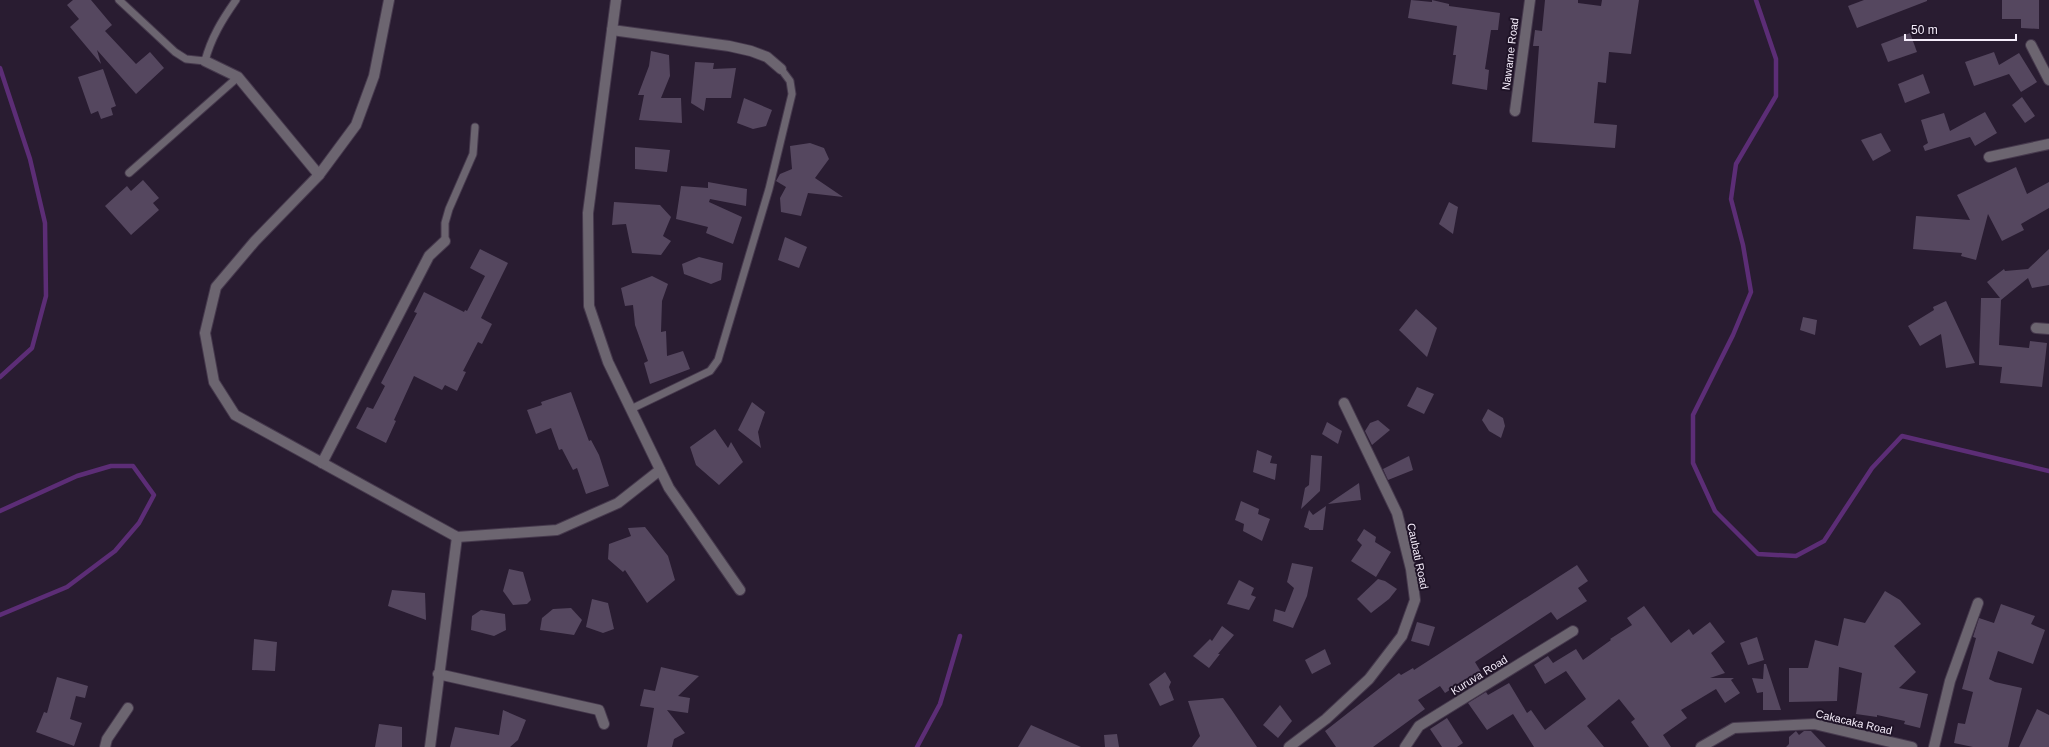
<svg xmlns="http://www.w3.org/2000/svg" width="2049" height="747" viewBox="0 0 2049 747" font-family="Helvetica,sans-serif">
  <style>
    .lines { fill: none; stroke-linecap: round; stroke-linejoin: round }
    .stream { stroke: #5c2d76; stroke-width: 4.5 }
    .building { fill: #55475f }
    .service-casing { stroke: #46394d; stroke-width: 9 }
    .minor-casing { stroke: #46394d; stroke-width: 12 }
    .tertiary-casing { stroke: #46394d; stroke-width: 12 }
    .service { stroke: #6c6570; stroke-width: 7 }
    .minor { stroke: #6c6570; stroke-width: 10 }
    .tertiary { stroke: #6c6570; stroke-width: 10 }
    .labels { text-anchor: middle; stroke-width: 4; stroke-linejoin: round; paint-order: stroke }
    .street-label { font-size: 11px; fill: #f5edfb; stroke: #1f1327 }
  </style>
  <rect width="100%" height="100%" fill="#291c31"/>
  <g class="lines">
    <g class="stream">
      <polyline points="1756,0 1776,59 1776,96 1736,164 1731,199 1743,245 1751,292 1733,335 1693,415 1693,463 1715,511 1758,554 1796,556 1824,541 1872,468 1902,436 2049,471"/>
      <polyline points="0,68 30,159 45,223 46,296 32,348 0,377"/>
      <polyline points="0,511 77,476 111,466 133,466 154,495 139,523 115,551 67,587 0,615"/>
      <polyline points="917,747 940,704 960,636"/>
    </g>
  </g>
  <g class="building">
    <polygon points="73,0 91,0 112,25 105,31 136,64 150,52 164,68 136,94 97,50 101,64 70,27 79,19 67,5"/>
    <polygon points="1411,0 1432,2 1432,0 1449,4 1449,6 1500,13 1498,30 1491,30 1485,69 1489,70 1487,90 1452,84 1456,55 1453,55 1457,26 1408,18"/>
    <polygon points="1545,0 1578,0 1578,3 1601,6 1602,0 1639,0 1631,54 1609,52 1606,83 1598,82 1594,123 1617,125 1615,148 1532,142 1539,46 1533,46 1535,30 1542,31"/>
    <polygon points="1864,0 1927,0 1927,1 1857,28 1848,6"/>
    <polygon points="2002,0 2039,0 2039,29 2021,28 2021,19 2002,19"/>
    <polygon points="1910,33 1917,52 1888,62 1881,44"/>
    <polygon points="651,51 669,55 670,76 661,98 681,98 682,123 639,120 644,95 638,95 649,66"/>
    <polygon points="1994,52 1999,65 2019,53 2037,82 2021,92 2009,74 1974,86 1965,62"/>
    <polygon points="695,62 714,63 713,69 736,68 731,98 706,98 704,111 691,103"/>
    <polygon points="103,69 116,106 111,108 113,115 101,119 98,111 91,114 78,77"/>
    <polygon points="1923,74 1930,93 1905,103 1898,84"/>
    <polygon points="2022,97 2035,116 2025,123 2012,105"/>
    <polygon points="744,98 772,110 766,126 753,129 737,123"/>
    <polygon points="1985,112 1997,133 1975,146 1970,137 1925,151 1923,146 1928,143 1921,120 1944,113 1950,131"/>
    <polygon points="1881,133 1891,151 1873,161 1861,140"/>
    <polygon points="810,143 824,148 829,159 815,178 843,197 808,193 801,216 781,212 780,198 786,187 776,181 780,174 792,169 790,146"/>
    <polygon points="635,147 670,150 667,172 635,169"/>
    <polygon points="2016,167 2027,194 2049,182 2049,208 2021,224 2024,230 2002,241 1988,214 1976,260 1961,256 1962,253 1913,249 1916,216 1970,220 1957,195"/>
    <polygon points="143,180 159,198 153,203 159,210 131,235 105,206 127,186 131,191"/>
    <polygon points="708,182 747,189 746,206 710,199 709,202 742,217 733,244 706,233 708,227 676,219 681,186 708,188"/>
    <polygon points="614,202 660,205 671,217 663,236 671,241 661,255 632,253 626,224 612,225"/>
    <polygon points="1449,202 1458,207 1453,234 1439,224"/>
    <polygon points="785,237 807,247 799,268 778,260"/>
    <polygon points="480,249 508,263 481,318 492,324 482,344 478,342 463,371 466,372 457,391 445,385 442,390 414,376 394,420 396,421 386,443 356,428 367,407 373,409 385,386 381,383 417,313 414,312 424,292 464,312 465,310 467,311 485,276 470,268"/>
    <polygon points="2049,249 2049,285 2032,288 2028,278 2001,300 1999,345 2029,348 2030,341 2047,343 2042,387 2000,383 2002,367 1979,365 1981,298 2000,298 1987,282 2004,269 2005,271 2028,269"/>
    <polygon points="699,257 723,263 721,280 711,284 684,274 682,264"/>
    <polygon points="652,276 668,284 662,301 661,332 666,331 667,356 683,351 690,369 650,384 644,363 648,361 635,325 633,305 625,306 621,288"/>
    <polygon points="1946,301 1975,363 1946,368 1941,334 1920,346 1908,326 1934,310 1933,307"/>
    <polygon points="1416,309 1437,328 1427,357 1399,330"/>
    <polygon points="1803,317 1817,320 1815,335 1800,330"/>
    <polygon points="1417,387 1434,394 1424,414 1407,406"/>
    <polygon points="571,392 589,441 591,440 599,455 609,486 586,494 577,468 573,470 562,449 559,450 551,428 536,434 527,410 542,405 541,402"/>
    <polygon points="752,402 765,412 758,432 761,448 738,430"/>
    <polygon points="1488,409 1503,418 1505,426 1501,438 1489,431 1482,420"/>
    <polygon points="1378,420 1390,430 1372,445 1365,431 1370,423"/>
    <polygon points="1327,422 1342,431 1338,444 1322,434"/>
    <polygon points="715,429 728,448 731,442 743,462 719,485 696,465 690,447"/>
    <polygon points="1257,450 1272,456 1270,463 1277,464 1275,480 1253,472"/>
    <polygon points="1311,455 1322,456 1320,491 1301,509 1305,488 1309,485"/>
    <polygon points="1409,456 1413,470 1388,480 1383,469"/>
    <polygon points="1359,483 1361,500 1328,504"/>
    <polygon points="1241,501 1259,509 1258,514 1270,519 1262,541 1243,531 1244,524 1235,520"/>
    <polygon points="1326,506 1323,530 1309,530 1309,529 1304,527 1309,510 1313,515"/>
    <polygon points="645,527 668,556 675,580 647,603 625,570 623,572 608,559 609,544 631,536 628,528"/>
    <polygon points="1364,529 1376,537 1375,542 1391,552 1376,577 1351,561 1362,545 1357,540"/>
    <polygon points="1292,563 1313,567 1307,596 1293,628 1273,621 1275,609 1285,612 1294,588 1287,582"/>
    <polygon points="1577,565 1588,581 1578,588 1587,601 1557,620 1551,612 1475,662 1481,672 1475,676 1478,682 1461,693 1456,686 1445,693 1440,686 1418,700 1425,709 1373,747 1336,747 1325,731 1399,673 1401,675 1413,668 1414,670"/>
    <polygon points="509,569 523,572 531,600 527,604 513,605 503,591"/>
    <polygon points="1378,579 1385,581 1397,589 1389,599 1371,613 1357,599"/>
    <polygon points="1239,580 1254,588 1251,595 1256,597 1249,610 1227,604"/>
    <polygon points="392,590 425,593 426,620 388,606"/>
    <polygon points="1885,591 1900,600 1921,624 1894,646 1916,672 1899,688 1928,694 1920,728 1904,724 1905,721 1877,715 1877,717 1856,714 1862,673 1839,667 1837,701 1789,702 1789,668 1808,668 1815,640 1838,646 1844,618 1865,623"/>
    <polygon points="592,599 608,603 614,629 603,633 586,627"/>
    <polygon points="2001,604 2035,616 2031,624 2045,630 2033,664 1998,651 1989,679 1995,682 2022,688 2008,747 1973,747 1954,743 1958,723 1965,724 1973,692 1962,689 1976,638 1973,637 1979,618 1994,623"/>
    <polygon points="1644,606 1671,643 1689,629 1693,635 1710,622 1725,642 1711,653 1725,673 1710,678 1734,678 1731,680 1740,693 1725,703 1716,689 1681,710 1687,718 1663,735 1671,747 1649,747 1631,722 1635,719 1619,699 1587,726 1604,747 1534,747 1513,714 1487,730 1468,703 1486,692 1488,695 1509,683 1527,713 1531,710 1545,730 1586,699 1566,671 1545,684 1534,665 1548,656 1553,663 1576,649 1583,660 1611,640 1610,639 1632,625 1627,618"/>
    <polygon points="571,608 582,620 574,635 540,630 542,618 553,609"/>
    <polygon points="481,610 505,614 506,630 494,636 471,630 472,616"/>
    <polygon points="1417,622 1435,627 1429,646 1411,641"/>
    <polygon points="1222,626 1234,635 1218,654 1220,654 1209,668 1193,656 1210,639 1212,641"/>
    <polygon points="1757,637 1764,660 1748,665 1740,643"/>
    <polygon points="254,639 277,642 275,671 252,670"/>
    <polygon points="1325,649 1331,664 1312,674 1305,660"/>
    <polygon points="1764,664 1766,664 1781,710 1763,710 1763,692 1757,693 1752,678 1763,679"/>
    <polygon points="661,667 699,676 678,696 690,698 688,713 667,710 685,733 674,739 672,747 647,747 654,708 640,706 644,689 655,691"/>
    <polygon points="1165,672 1171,682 1169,687 1174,700 1160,706 1149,684"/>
    <polygon points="57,677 88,686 85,698 76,696 70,719 82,723 74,746 36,732 44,712 47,713"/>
    <polygon points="1223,698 1231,709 1257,747 1192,747 1200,736 1188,701"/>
    <polygon points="1280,705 1292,721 1278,738 1263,725"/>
    <polygon points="2037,709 2049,715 2049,747 2019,747"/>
    <polygon points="503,710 526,720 518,740 510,747 450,747 455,727 499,735"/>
    <polygon points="1447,718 1463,743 1457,747 1442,747 1430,729"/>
    <polygon points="379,724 402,727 402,747 375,747"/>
    <polygon points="1031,725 1081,747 1018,747"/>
    <polygon points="1796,731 1799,735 1804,731 1811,731 1826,747 1786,747 1789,744 1789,737"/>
    <polygon points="1117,734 1119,747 1105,747 1104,735"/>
  </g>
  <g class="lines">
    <g class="service-casing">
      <g id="service">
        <path d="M119 0 175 52 186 59 205 61C211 38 222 20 236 0"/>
        <polyline points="129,173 238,77"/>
        <polyline points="445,241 445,223 449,209 473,154 475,127"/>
        <polyline points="631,409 710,371 718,360 769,189 792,94 790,81 781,69"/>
      </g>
    </g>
    <g class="minor-casing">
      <g id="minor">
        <polyline points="389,0 374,76 356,125 319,175 255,241 216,287 205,333 214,382 235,415 457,537 557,530 618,503 660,470"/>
        <polyline points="612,30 729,46 751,51 767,57 781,69"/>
        <polyline points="2031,45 2049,80"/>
        <polyline points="205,61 238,77 319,175"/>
        <polyline points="1515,111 1530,0"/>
        <polyline points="1989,157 2049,144"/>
        <polyline points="2036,328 2049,329"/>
        <polyline points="322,463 429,256 445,241"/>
        <polyline points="438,674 599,710 604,724"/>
        <polyline points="105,747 107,739 128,708"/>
        <polyline points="430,747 457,537"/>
        <polyline points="1405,747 1419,726 1573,631"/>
        <polyline points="1701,747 1734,728 1814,724 1912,747"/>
        <polyline points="1934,747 1950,681 1978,603"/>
      </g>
    </g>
    <g class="tertiary-casing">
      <g id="tertiary">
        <polyline points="616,0 588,213 589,306 608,362 669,488 740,590"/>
        <polyline points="1289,747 1326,719 1369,679 1402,636 1415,600 1411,569 1397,513 1344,403"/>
      </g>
    </g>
    <use href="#service" class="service"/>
    <use href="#minor" class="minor"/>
    <use href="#tertiary" class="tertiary"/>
  </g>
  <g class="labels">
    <g class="street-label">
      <text transform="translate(1510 54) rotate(-83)" y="4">Nawame Road</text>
      <text transform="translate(1418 556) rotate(78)" y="4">Caubati Road</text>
      <text transform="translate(1479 675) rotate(-32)" y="4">Kuruva Road</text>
      <text transform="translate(1854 722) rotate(13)" y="4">Cakacaka Road</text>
    </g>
  </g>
  <path d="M1905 34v6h111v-6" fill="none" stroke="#f5edfb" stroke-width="2"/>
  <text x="1911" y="34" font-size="12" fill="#f5edfb" stroke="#1f1327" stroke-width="3" paint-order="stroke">50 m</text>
</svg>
